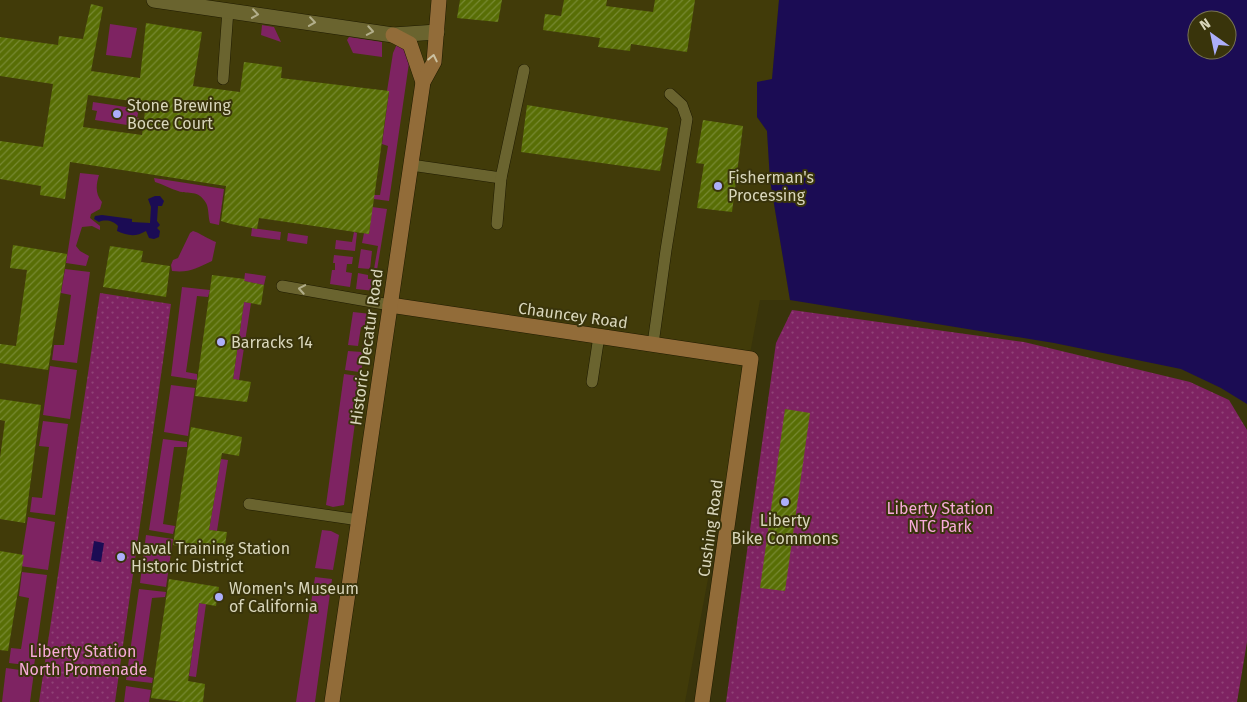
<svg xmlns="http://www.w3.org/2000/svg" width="1247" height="702" viewBox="0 0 1247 702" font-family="'Fira Sans',sans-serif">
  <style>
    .built { fill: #413b09 }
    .green { fill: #7e2362 }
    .park { fill: url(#park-dots) }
    .water { fill: #1b0c54; fill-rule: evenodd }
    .building { fill: url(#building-hatch); fill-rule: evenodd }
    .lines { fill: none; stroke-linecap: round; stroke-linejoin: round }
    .lane-casing { stroke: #1f1b01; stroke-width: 12 }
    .street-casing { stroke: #1f1b01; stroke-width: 16 }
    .secondary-casing { stroke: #1f1b01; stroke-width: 16 }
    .lane { stroke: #6a642f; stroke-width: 11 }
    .street { stroke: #6a642f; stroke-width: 15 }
    .secondary { stroke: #926c39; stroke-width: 15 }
    .oneway { stroke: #b2ae8a }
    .oneway2 { stroke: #cbc1a1 }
    .poi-dot { fill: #adaffb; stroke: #39340b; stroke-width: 2 }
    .labels { text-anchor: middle; stroke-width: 4; stroke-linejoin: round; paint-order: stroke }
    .poi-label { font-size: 16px; fill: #d9d6bb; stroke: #39340b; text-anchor: start }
    .street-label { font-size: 16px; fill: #d9d6bb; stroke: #39340b }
    .park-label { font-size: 16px; fill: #f7aad9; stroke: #39340b }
  </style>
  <defs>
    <pattern id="park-dots" width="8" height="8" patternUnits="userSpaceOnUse" patternTransform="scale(1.25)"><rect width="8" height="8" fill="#7e2362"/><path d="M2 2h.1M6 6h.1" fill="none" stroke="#904277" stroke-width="1.8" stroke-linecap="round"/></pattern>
    <pattern id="building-hatch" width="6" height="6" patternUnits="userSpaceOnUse" patternTransform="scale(1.25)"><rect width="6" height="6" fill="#586e05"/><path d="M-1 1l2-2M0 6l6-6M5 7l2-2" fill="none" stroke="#778933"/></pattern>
  </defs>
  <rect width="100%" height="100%" fill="#39340b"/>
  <polygon class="built" points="0,0 779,0 772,79 757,117 767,131 770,180 790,300 760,300 685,702 0,702"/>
  <g class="green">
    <polygon points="110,24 137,28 131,58 106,55"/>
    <polygon points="262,25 274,27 281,42 261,35"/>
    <polygon points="349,37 382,42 382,57 353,53 347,40"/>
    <polygon points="397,44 406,49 409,63 389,201 374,199 374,195 380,195 388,146 382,144 389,92 387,91 393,53"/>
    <polygon points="93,102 139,109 137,118 141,119 140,127 95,120 97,111 92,110"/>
    <path d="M80 173 99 175C96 185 95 194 102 202L100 209 91 214 90 218 100 226V230L92 226 82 227 76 246 80 251 89 256 86 266 66 263Z"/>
    <path d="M154 178 224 189 219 225 210 223C208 217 209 208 206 203 198 189 189 195 178 191 170 189 163 184 155 182Z"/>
    <polygon points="372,207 387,209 377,270 374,269 378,246 362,243 364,233 369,234"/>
    <polygon points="252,228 281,232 280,240 251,236"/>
    <path d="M193 231C198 232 210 240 216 242L212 261C196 268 190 273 172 271L171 265 173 260 178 258 190 233Z"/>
    <polygon points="354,232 357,233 355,251 335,249 336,240 352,242"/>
    <polygon points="288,233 308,236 307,244 287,241"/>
    <polygon points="361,249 372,251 370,269 358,268"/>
    <polygon points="334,255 353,257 352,264 347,264 346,272 352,273 350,287 330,284 332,270 335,270 335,263 333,263"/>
    <polygon points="65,269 90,272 77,363 52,360 54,345 64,345 71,295 61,293"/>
    <polygon points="245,273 266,276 264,285 244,281"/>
    <polygon points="358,273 368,275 368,279 377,280 375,291 356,289"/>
    <polygon points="182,287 210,290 208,297 197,296 186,372 197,374 197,380 171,376"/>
    <polygon points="244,302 251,303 239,380 233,379"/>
    <polygon points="353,312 371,314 370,326 361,327 358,346 348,345"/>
    <polygon points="364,336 369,337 361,371 359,372 345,370 348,351 362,352"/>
    <polygon points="50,366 77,370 70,419 43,415"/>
    <polygon points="344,374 358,376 361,378 344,505 333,507 326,505"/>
    <polygon points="171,385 195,388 188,436 164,432"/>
    <polygon points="43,421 68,424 55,515 30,512 32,497 42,498 49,447 39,446"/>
    <polygon points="163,439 187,442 187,447 174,447 163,524 175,526 173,534 149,530"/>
    <polygon points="221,459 228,460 217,531 209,530"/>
    <polygon points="28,517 55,522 48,570 20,566"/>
    <polygon points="322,530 331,531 339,535 333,570 315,568"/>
    <polygon points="146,535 173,539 166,587 140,583"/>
    <polygon points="22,572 47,575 34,666 9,663 11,648 21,649 29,598 19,596"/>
    <polygon points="315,577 332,579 315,702 296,702"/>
    <polygon points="139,589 166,592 165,597 152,598 141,675 153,678 152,683 126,680"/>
    <polygon points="199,603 206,604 196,677 189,676"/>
    <polygon points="6,668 34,672 30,702 2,702"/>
    <polygon points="126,686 151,690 149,702 124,702"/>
  </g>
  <g class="park">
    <polygon points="100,293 171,304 115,702 39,702"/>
    <polygon points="792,310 1024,342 1190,382 1229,400 1247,430 1247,642 1237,702 726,702 776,343"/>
  </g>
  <g class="water">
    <path d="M779 0H1247V404L1221 388 1181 369 1054 343 790 300 770 180 767 131 757 117V82L772 79ZM1197 20H1227V50H1197Z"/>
    <path d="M155 196H160L164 201 162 206H158L157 221 160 225 157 228 160 231 159 237 154 239 149 238 146 231C136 237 128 236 117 231L118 226C114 221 105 219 99 222L94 219 95 216 102 215 132 219V222L150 223 151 207 148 199Z"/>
    <polygon points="94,541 104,543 101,562 91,560"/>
  </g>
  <g class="building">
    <polygon points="460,0 502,0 498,22 457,18"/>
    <polygon points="564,0 607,0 606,6 653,12 655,0 695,0 687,52 631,44 630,51 598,47 600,38 543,30 545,14 561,16"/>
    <path d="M91 4 103 7 91 71 140 78 146 23 202 32 193 86 240 92 244 62 282 67 281 78 389 91 369 234 259 218 257 229 231 224 221 221 226 186 70 162 65 199 40 195 41 186 0 179V141L43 147 53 84 0 76V37L58 45 59 36 83 39ZM88 95 146 103 142 135 83 127Z"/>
    <polygon points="527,105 668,128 660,171 521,152"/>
    <polygon points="703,120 743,126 732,212 697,208 704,164 696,163"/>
    <polygon points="13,245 67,254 48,370 0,363 0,344 16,346 27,270 10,268"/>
    <polygon points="110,246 143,251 141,262 170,266 166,297 103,287"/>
    <polygon points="212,275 245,279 244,281 264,285 261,305 244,302 233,379 251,382 247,402 195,396"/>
    <polygon points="0,399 41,405 25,523 0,519 0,458 5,421 0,420"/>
    <polygon points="785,409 810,413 785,591 760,588"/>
    <polygon points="191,427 242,437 239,456 222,453 209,530 227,532 224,552 173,545"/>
    <polygon points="0,551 24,555 8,651 0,650"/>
    <polygon points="169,579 219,587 216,606 199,603 188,681 205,684 203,702 182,702 151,698"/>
  </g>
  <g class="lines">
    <g class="lane-casing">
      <g id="lane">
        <polyline points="223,79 228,10"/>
        <polyline points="411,165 501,178"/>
        <polyline points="497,224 501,178 524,70"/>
        <polyline points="282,286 390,305"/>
        <polyline points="653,344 666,250 687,119 682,105 670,94"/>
        <polyline points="592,382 599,336"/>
        <polyline points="249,504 359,520"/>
      </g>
    </g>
    <g class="street-casing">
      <polyline id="street" points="154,0 393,35 437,32"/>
    </g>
    <g class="secondary-casing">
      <g id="secondary">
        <polyline points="393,35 410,44 423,82"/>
        <polyline points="390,305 751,359 702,702"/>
        <polyline points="332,702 423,82 434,62 439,0"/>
      </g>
    </g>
    <use href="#lane" class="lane"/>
    <use href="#street" class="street"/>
    <use href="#secondary" class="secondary"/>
  </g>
  <defs><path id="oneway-chevron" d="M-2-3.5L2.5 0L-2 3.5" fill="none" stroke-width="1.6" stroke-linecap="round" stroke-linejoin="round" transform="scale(1.25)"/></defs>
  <g class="oneway">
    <use href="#oneway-chevron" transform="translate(255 14) rotate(8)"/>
    <use href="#oneway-chevron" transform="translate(312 22) rotate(8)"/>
    <use href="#oneway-chevron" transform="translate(370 31) rotate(10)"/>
    <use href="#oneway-chevron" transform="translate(302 289) rotate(-170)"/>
  </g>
  <use class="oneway2" href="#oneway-chevron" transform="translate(433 58) rotate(-78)"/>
  <g class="poi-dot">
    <circle cx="117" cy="114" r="5"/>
    <circle cx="718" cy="186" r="5"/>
    <circle cx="221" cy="342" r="5"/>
    <circle cx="785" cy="502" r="5"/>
    <circle cx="121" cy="557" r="5"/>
    <circle cx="219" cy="597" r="5"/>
  </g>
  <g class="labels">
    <g class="poi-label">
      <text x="127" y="111">Stone Brewing<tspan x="127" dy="18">Bocce Court</tspan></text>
      <text x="728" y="183">Fisherman's<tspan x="728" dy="18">Processing</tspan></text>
      <text x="231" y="348">Barracks 14</text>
      <text x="785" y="526" text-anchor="middle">Liberty<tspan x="785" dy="18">Bike Commons</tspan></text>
      <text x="131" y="554">Naval Training Station<tspan x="131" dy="18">Historic District</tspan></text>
      <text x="229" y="594">Women's Museum<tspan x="229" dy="18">of California</tspan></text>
    </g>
    <g class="street-label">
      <text transform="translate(573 315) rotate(8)" y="6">Chauncey Road</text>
      <text transform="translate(366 347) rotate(-82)" y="6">Historic Decatur Road</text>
      <text transform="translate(710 528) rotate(-82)" y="6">Cushing Road</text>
    </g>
    <g class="park-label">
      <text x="940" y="514">Liberty Station<tspan x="940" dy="18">NTC Park</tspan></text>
      <text x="83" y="657">Liberty Station<tspan x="83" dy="18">North Promenade</tspan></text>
    </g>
  </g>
  <g transform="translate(1212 35) rotate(327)"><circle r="24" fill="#39340b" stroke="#797551"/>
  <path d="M0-4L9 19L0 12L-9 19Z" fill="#adaffb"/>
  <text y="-8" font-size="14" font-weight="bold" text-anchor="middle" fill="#d9d6bb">N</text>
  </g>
</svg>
